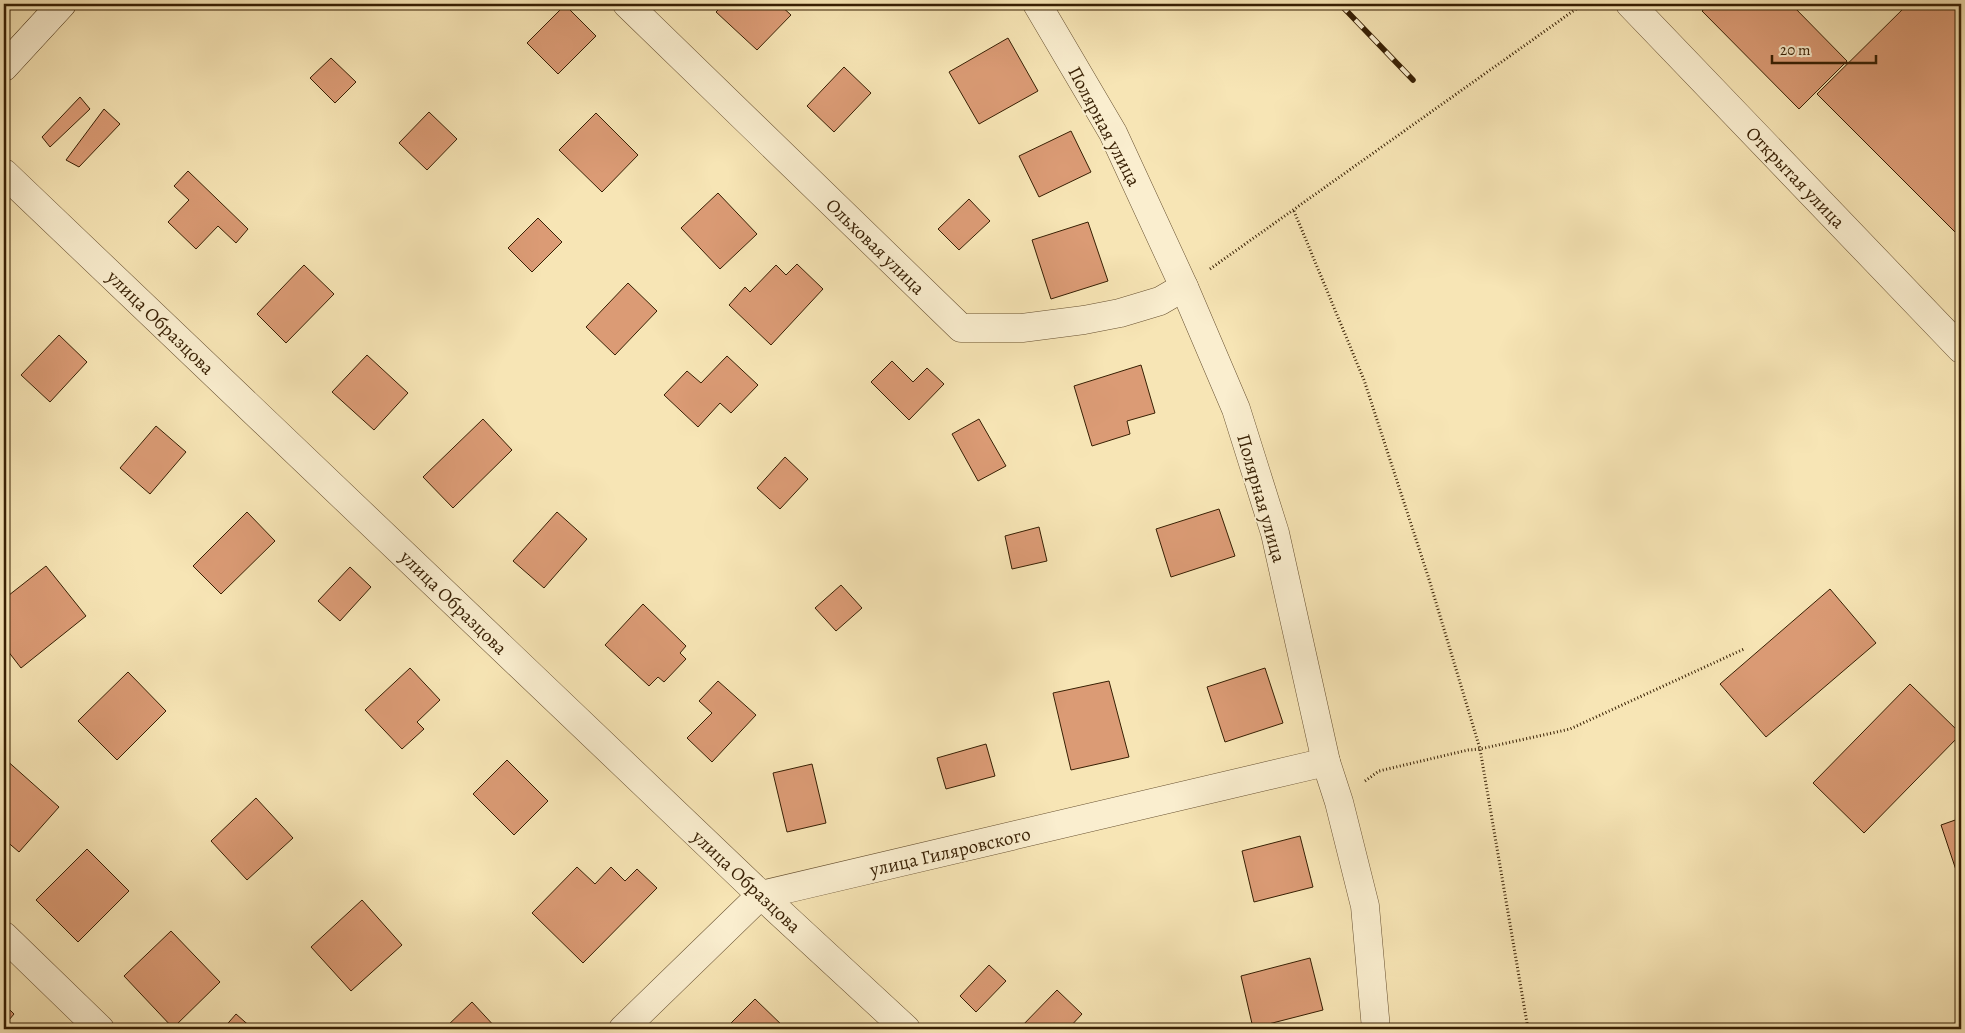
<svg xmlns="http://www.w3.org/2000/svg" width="1965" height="1033" viewBox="0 0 1965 1033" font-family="Alegreya,serif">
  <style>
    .building { fill: #db9b75; stroke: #371f03 }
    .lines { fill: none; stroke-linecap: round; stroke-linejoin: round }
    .street-casing { stroke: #675030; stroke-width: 29 }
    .secondary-casing { stroke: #371f03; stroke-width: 29 }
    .path { stroke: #371f03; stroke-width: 3; stroke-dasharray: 1 2.5; stroke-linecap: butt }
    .street { stroke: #faeecf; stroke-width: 28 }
    .secondary { stroke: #faeecf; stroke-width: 28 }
    .rail-casing { stroke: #371f03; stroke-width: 5.5 }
    .rail { stroke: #faeecf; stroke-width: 4; stroke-dasharray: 11; stroke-linecap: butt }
    .labels { text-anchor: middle; stroke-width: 4; stroke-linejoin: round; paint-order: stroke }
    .street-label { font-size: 19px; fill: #371f03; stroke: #faeecf }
  </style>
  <rect width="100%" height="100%" fill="#f7e5b5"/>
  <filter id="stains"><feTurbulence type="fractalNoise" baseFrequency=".004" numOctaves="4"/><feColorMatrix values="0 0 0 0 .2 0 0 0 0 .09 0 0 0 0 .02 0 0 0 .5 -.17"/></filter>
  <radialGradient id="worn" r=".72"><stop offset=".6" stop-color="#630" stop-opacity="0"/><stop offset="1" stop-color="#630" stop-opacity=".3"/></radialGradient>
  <g class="building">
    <polygon points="724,4 779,4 791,15 757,50 716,12"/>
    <polygon points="1710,4 1791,4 1847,61 1799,109 1702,11"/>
    <polygon points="1908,4 1961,4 1961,238 1817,94"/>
    <polygon points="565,5 596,36 558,74 527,43"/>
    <polygon points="1008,38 1038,91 979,124 949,72"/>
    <polygon points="331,58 356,82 335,103 310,78"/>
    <polygon points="844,67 871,93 834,132 807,106"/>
    <polygon points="80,97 90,109 50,147 42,137"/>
    <polygon points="104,109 120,124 79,167 66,160"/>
    <polygon points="429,112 457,139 427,170 399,143"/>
    <polygon points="596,113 638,155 602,192 559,150"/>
    <polygon points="1071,131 1091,172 1039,197 1019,156"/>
    <polygon points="188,171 248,229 236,243 218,226 196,249 168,222 189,200 174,186"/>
    <polygon points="718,193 757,234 720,269 681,228"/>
    <polygon points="969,199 990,221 959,250 938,229"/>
    <polygon points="538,218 562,242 532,272 508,248"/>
    <polygon points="1088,222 1108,281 1051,299 1032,240"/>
    <polygon points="797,264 823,289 771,345 729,305 745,287 750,292 776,265 786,275"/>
    <polygon points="304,265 334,294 286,343 257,314"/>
    <polygon points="628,283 657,311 615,355 586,327"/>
    <polygon points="59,335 87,362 50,402 21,375"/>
    <polygon points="367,355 408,393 374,430 332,392"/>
    <polygon points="727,356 758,385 731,413 720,403 698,427 664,395 687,371 701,383"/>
    <polygon points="892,361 913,382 927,368 944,384 909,420 871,382"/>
    <polygon points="1141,365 1155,413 1127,421 1130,434 1092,446 1074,386"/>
    <polygon points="483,419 512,450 453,508 423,477"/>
    <polygon points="979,419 1006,466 978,481 952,434"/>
    <polygon points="156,426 186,452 150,494 120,468"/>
    <polygon points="785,457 808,479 780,509 757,488"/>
    <polygon points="1219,509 1235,556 1171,577 1156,529"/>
    <polygon points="247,512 275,541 221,594 193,566"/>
    <polygon points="557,512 587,539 544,588 513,561"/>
    <polygon points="1039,527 1047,561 1012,569 1005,536"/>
    <polygon points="46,566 86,616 21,668 4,646 4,599"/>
    <polygon points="350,567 371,587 340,621 318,601"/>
    <polygon points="841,585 862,608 836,631 815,608"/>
    <polygon points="1830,589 1876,643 1766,737 1720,684"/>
    <polygon points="643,604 686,646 680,653 686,659 664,682 658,677 649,686 605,645"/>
    <polygon points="410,668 440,700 417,722 424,729 402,749 365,710"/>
    <polygon points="1265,668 1283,723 1225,742 1207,687"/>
    <polygon points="128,672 166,711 117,760 78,721"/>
    <polygon points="718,681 756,715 712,762 687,738 712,713 699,701"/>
    <polygon points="1109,681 1129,757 1071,770 1053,693"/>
    <polygon points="1910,684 1961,734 1864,833 1813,783"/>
    <polygon points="986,744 995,776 946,789 937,758"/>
    <polygon points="4,758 59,807 19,852 4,839"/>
    <polygon points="507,760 548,801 514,835 473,794"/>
    <polygon points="812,764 826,823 787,832 773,773"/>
    <polygon points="256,798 293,838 247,880 211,841"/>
    <polygon points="1961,818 1961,882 1960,882 1941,825"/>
    <polygon points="1300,836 1313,887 1254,902 1242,851"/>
    <polygon points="87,849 129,891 78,942 36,900"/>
    <polygon points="577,867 595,884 611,867 625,881 637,869 657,888 583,963 532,913"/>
    <polygon points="362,900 402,945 351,991 311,947"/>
    <polygon points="171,931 220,982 173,1028 124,976"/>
    <polygon points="1310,958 1323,1010 1253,1028 1241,976"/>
    <polygon points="989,965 1006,981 976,1012 960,996"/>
    <polygon points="1057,990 1082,1014 1068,1029 1019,1029"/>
    <polygon points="755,999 786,1029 725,1029"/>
    <polygon points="472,1002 497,1029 444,1029"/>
    <polygon points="4,1004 14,1014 4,1026"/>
    <polygon points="236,1014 253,1029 223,1029"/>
  </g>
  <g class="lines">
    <g class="street-casing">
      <g id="street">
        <polyline points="627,4 961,328 1022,328 1084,320 1120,313 1160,301 1184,287"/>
        <polyline points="1037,4 1113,133 1184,287 1236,409 1275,533 1326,762 1339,802 1365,906 1376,1029"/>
        <polyline points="1630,4 1961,349"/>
        <polyline points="4,173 761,895 906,1029"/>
        <polyline points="4,936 100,1029"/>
        <polyline points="623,1029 761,895 1326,762"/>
      </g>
    </g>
    <g class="secondary-casing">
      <polyline id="secondary" points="4,67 62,4"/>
    </g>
    <g class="path">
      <polyline points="1294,211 1364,380 1428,576 1480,749 1528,1029"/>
      <polyline points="1210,269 1583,4"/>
      <polyline points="1365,781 1379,771 1468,750 1480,749 1570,729 1744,649"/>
    </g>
    <use href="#street" class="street"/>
    <use href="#secondary" class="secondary"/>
    <g class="rail-casing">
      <polyline id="rail" points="1340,4 1413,80"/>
    </g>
    <use href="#rail" class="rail"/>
  </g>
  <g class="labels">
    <g class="street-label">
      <text transform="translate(1105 126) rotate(62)" y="7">Полярная улица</text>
      <text transform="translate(1796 177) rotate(46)" y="7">Открытая улица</text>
      <text transform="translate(876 246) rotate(44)" y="7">Ольховая улица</text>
      <text transform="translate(161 322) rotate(44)" y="7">улица Образцова</text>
      <text transform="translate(1262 498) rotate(74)" y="7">Полярная улица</text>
      <text transform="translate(454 602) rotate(44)" y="7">улица Образцова</text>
      <text transform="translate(950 851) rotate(-13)" y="7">улица Гиляровского</text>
      <text transform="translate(747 881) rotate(43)" y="7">улица Образцова</text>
    </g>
  </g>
  <rect width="1965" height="1033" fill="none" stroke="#f7e5b5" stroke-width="20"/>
  <rect x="5" y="5" width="1955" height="1023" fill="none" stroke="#371f03" stroke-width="2.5"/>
  <rect x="10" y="10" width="1945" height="1013" fill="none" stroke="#371f03"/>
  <path d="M1772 55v8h104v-8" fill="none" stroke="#371f03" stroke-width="2.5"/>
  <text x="1780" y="55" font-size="15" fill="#371f03" stroke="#faeecf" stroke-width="4" paint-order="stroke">20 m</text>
  <rect width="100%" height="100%" filter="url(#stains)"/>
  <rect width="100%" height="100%" fill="url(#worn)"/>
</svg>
